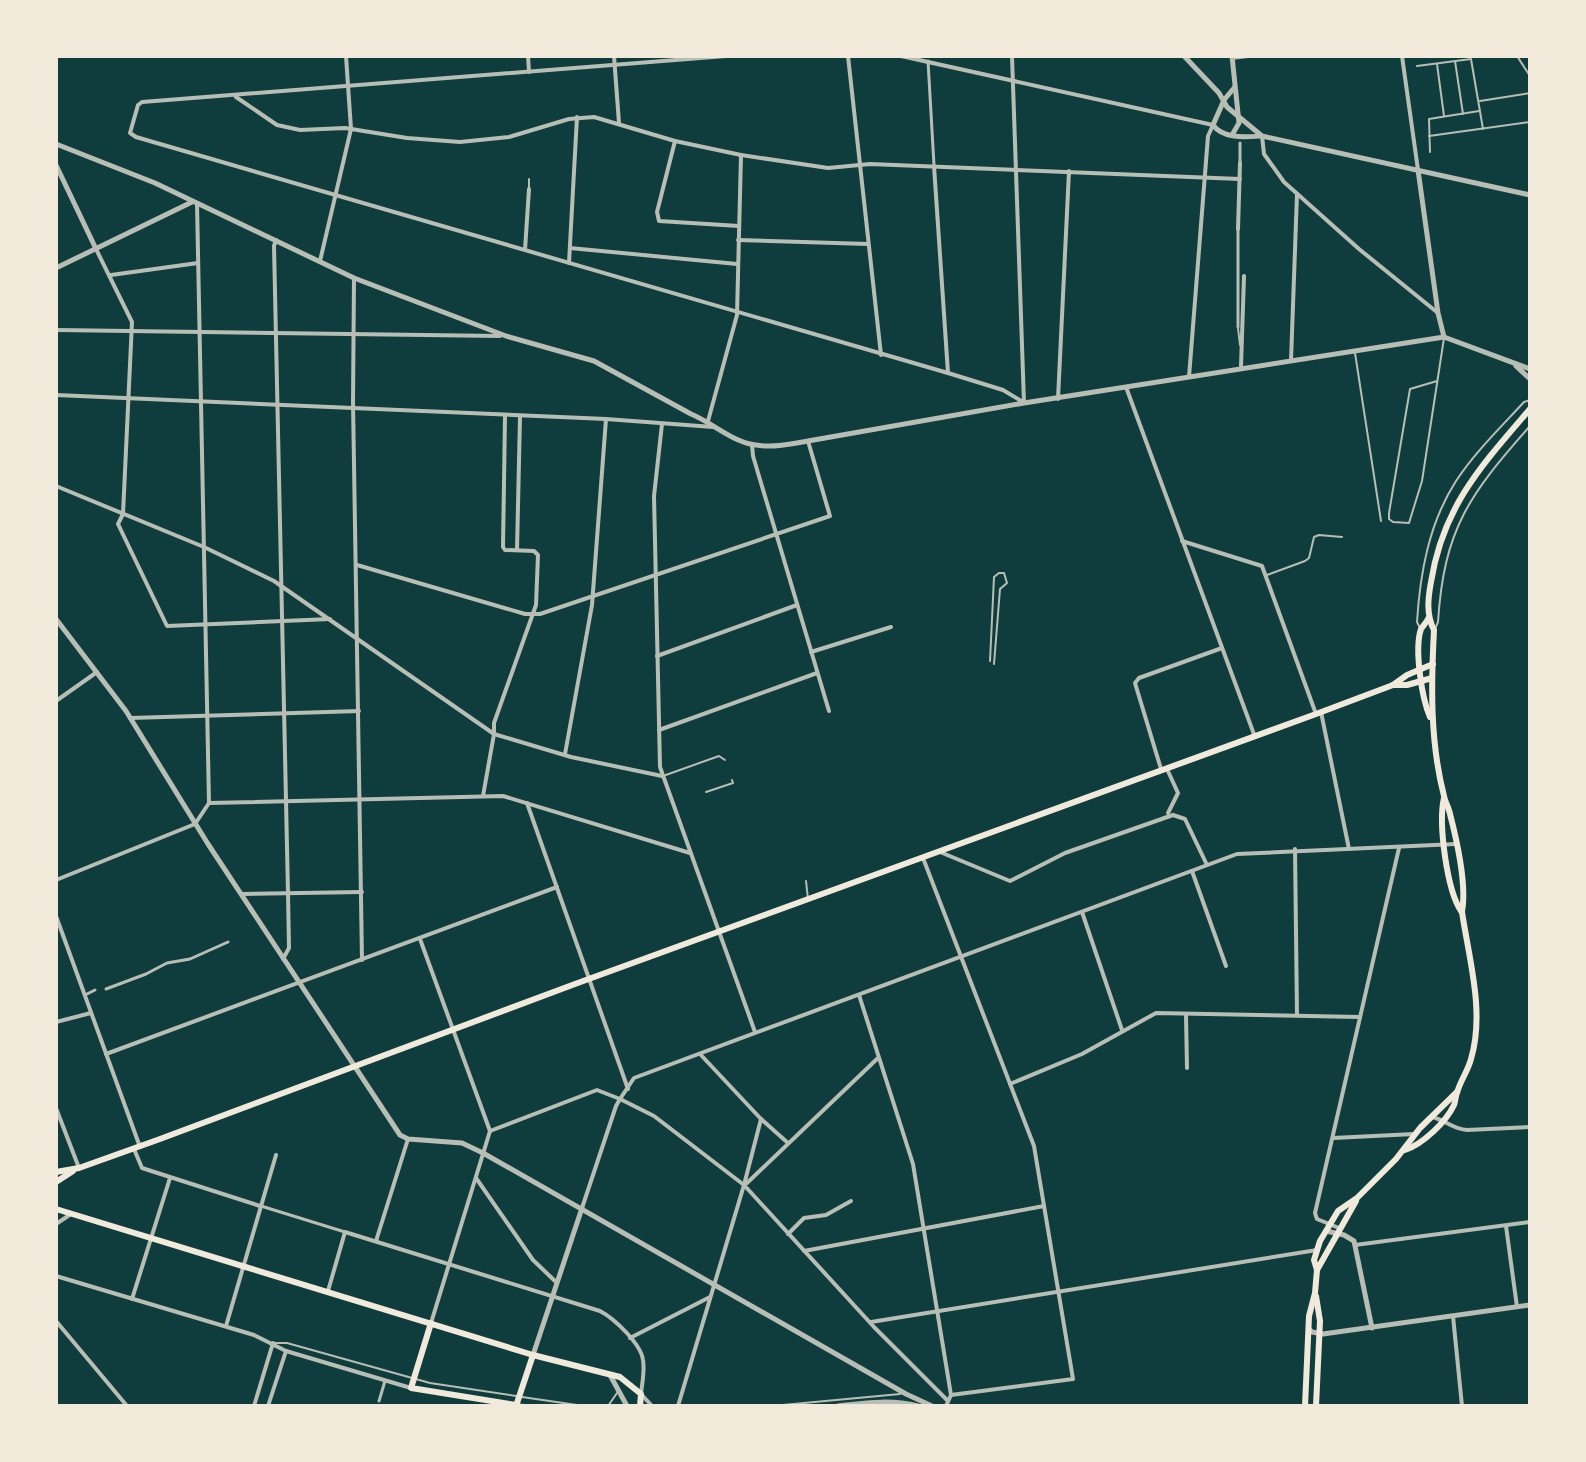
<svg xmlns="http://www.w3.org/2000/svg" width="1586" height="1462" viewBox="0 0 1586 1462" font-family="'Playfair Display',serif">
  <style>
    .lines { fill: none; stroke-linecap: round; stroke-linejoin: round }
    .service { stroke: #b8beb3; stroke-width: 2 }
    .pedestrian { stroke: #b8beb3; stroke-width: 3 }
    .minor { stroke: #b8beb3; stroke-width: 4 }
    .tertiary { stroke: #b8beb3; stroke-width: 5 }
    .secondary { stroke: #f1e9da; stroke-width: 6 }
  </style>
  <rect width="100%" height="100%" fill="#0f3d3e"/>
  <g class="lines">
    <g class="service">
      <polyline points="1517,56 1530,76"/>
      <polyline points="1455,61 1463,114"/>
      <polyline points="1437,64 1444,116"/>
      <polyline points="1417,66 1471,59 1483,129"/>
      <polyline points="1480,101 1530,93"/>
      <polyline points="1429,136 1530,122"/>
      <polyline points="1430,152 1429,119 1479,111"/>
      <polyline points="529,188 529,179"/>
      <polyline points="1238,328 1240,345"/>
      <polyline points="1355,353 1381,521"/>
      <polyline points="1437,381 1410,389 1389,513 1389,519 1393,522 1409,523 1422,481 1444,338"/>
      <polyline points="1267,575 1305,561 1309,558 1314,537 1319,535 1342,537"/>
      <path d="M1420 628 1417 622C1420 573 1429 523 1456 481 1475 452 1501 427 1524 402L1530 400"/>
      <path d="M1435 629 1438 622C1444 528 1470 494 1530 426"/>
      <polyline points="990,661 994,577 999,573 1004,573 1007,583 1000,589 994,664"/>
      <polyline points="663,776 719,756 725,760"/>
      <polyline points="706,792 733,783 732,780"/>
      <polyline points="806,881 808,899"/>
      <polyline points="273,1343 287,1343 430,1383 516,1396"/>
      <polyline points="522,1397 584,1406"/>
      <polyline points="608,1406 617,1393"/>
      <polyline points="772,1406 900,1394"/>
    </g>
    <g class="pedestrian">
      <polyline points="928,61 934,165"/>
      <polyline points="1240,163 1240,143"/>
      <polyline points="1238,229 1238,327"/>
      <polyline points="106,989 146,974 167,963 190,959 228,942"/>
      <polyline points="85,995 95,990"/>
      <polyline points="261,1206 345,1232"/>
      <polyline points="379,1401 385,1381"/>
    </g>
    <g class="minor">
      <polyline points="528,56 529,72"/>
      <polyline points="614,56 619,123"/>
      <polyline points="726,56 142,102 138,105 130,133 136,137 948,373 1003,390 1023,402"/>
      <polyline points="848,56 881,355"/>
      <polyline points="901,56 1213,125 1208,136 1189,377"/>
      <polyline points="1012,56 1024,403"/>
      <polyline points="1402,56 1418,170"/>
      <polyline points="1232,58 1248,56"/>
      <polyline points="236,97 277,125 300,130 345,128 407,138 460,142 509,137 569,119 594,117 675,141 741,155 828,168 870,164 1240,179"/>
      <polyline points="1262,136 1264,154 1284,182 1359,249 1438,313"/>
      <polyline points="675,141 657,212 659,221 739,226"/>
      <polyline points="934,166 948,373"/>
      <polyline points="1238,229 1240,163"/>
      <polyline points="276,240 274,246 288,893 289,948 283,959"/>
      <polyline points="738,240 868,244"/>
      <polyline points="570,248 737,264"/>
      <polyline points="96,249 132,322 123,514 118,524 167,626 330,619"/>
      <polyline points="525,250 529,189"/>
      <polyline points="320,261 351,129 346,56"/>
      <polyline points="569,263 577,117"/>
      <polyline points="111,275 198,263"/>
      <polyline points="354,278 353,402 362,960"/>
      <polyline points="56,330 500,336"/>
      <polyline points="1291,361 1297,194"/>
      <polyline points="1241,366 1244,276"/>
      <polyline points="1126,387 1255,737"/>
      <polyline points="56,395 606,419 713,427"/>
      <polyline points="1058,399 1069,171"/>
      <polyline points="708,421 737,315 741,155"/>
      <polyline points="662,424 654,496 660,767 755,1032"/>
      <polyline points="752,445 753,456 829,711"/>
      <polyline points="56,486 204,547 274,581 494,734 571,757 662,776"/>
      <polyline points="1182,541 1262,566 1316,714"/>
      <polyline points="517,550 520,417"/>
      <polyline points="357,565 525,614 540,614 830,516 808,441"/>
      <polyline points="811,652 891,627"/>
      <polyline points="657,656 797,605"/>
      <polyline points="56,701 97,672"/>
      <polyline points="1321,712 1349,849"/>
      <polyline points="130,718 359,711"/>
      <polyline points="659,730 817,673"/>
      <polyline points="565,754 592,605 606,419"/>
      <polyline points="1161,769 1135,683 1139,678 1222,648"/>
      <polyline points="1167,769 1178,793 1168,813"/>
      <polyline points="483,796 494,734 494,723 536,605 538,555 534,551 505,550 503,547 505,416"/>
      <polyline points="209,803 503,796 690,853"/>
      <polyline points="527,803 628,1089"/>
      <polyline points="1295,849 1297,1015"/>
      <polyline points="940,852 1010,881 1065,853 1173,815 1185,819 1207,865"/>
      <polyline points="923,858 1034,1146 1073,1379 951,1395"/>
      <polyline points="1192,871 1226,966"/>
      <polyline points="56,880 195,824 209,803 197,203"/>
      <polyline points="241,894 362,892"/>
      <polyline points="1082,912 1122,1030"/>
      <polyline points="56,916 140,1147"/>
      <polyline points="420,939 490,1131"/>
      <polyline points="859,995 913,1164 951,1395 946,1406"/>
      <polyline points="1186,1015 1187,1068"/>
      <polyline points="56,1022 91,1013"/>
      <polyline points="106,1054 557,887"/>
      <polyline points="700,1054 761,1119 788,1143"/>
      <polyline points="1010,1084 1082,1054 1156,1013 1360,1017"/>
      <polyline points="56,1108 79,1168"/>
      <path d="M1432 1117C1445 1120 1453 1129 1467 1130L1530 1127"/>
      <polyline points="490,1131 597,1090 620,1099 634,1078 1237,854 1456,844"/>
      <polyline points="1333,1138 1414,1134"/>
      <polyline points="134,1149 142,1168 260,1206"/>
      <polyline points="476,1178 533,1260 556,1282"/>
      <polyline points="747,1183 878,1058"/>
      <polyline points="582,1208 616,1106 620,1099 654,1116 744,1185 874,1327 948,1401"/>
      <polyline points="56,1224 71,1214"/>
      <polyline points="1506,1226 1517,1307"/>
      <polyline points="1339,1228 1317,1219 1315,1213 1399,848"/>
      <polyline points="788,1234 804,1218 826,1215 851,1201"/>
      <polyline points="376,1241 408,1139"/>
      <polyline points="1355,1245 1530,1222"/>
      <polyline points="804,1251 1044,1206"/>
      <polyline points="56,1276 254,1335 286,1351 411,1388"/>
      <path d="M328 1291 345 1232 600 1311C615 1319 641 1344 643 1360 645 1371 642 1383 641 1394L652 1406"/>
      <polyline points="132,1299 170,1178"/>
      <polyline points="1453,1316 1462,1406"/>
      <polyline points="56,1321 127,1406"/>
      <polyline points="871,1322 1317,1250"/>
      <polyline points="431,1323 490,1131"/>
      <polyline points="226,1326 276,1155"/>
      <polyline points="630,1338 710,1297"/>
      <polyline points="516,1405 524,1406"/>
      <polyline points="254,1406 273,1343"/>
      <polyline points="268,1406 286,1351"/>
      <polyline points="678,1406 744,1185 761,1119"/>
    </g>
    <g class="tertiary">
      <polyline points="1184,56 1219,93 1227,107 1262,136 1530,195"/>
      <polyline points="1232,56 1239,123 1232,135"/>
      <path d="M1234 88 1224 100 1213 125C1223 139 1245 137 1261 136"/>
      <path d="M56 144 155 183 354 278 506 336 594 361 691 414C713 423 732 442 756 445 773 448 791 444 808 441L1024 403 1444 337 1530 369"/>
      <polyline points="56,165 96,249"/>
      <polyline points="1418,170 1438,313 1444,337"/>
      <polyline points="56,268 192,202"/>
      <polyline points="1516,366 1530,379"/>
      <polyline points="56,619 126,711 208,844 400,1135 408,1139 462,1143 483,1153 906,1394 932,1406"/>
      <polyline points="1326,1231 1344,1235 1354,1241 1372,1328"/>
      <polyline points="1309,1329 1312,1332 1323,1334 1530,1305"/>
      <polyline points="533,1355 582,1208"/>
      <polyline points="610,1375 627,1406"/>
      <path d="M838 1406C865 1403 890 1399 918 1406"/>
    </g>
    <g class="secondary">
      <path d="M1428 619C1428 620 1421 629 1421 629 1414 649 1422 699 1430 717"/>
      <polyline points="1393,685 1407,685 1432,678"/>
      <path d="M1444 798C1438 824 1447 890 1461 911"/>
      <path d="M1405 1150C1423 1144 1446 1122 1454 1105 1455 1103 1456 1094 1457 1093 1460 1081 1468 1071 1471 1059 1485 1012 1469 959 1462 912 1467 885 1457 841 1450 814 1449 808 1445 802 1444 796 1430 742 1431 685 1434 630 1426 615 1428 598 1431 582 1443 506 1482 465 1530 409"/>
      <polyline points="56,1172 79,1168 160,1139 575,984 1316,714 1393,685 1407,675 1433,664"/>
      <polyline points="56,1182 73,1171"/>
      <polyline points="56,1209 533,1355 620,1377 641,1394 640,1406"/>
      <polyline points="1317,1270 1356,1201"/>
      <polyline points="431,1323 411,1388 516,1405"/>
      <polyline points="516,1406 533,1355"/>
      <polyline points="1305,1406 1309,1316 1315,1293 1317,1270 1314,1260 1320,1241 1338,1211 1357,1198 1396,1159 1420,1128 1457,1092"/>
      <polyline points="1316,1406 1320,1321 1316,1296"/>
    </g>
  </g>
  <rect width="1586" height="1462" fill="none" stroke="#f1e9da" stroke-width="116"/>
</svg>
